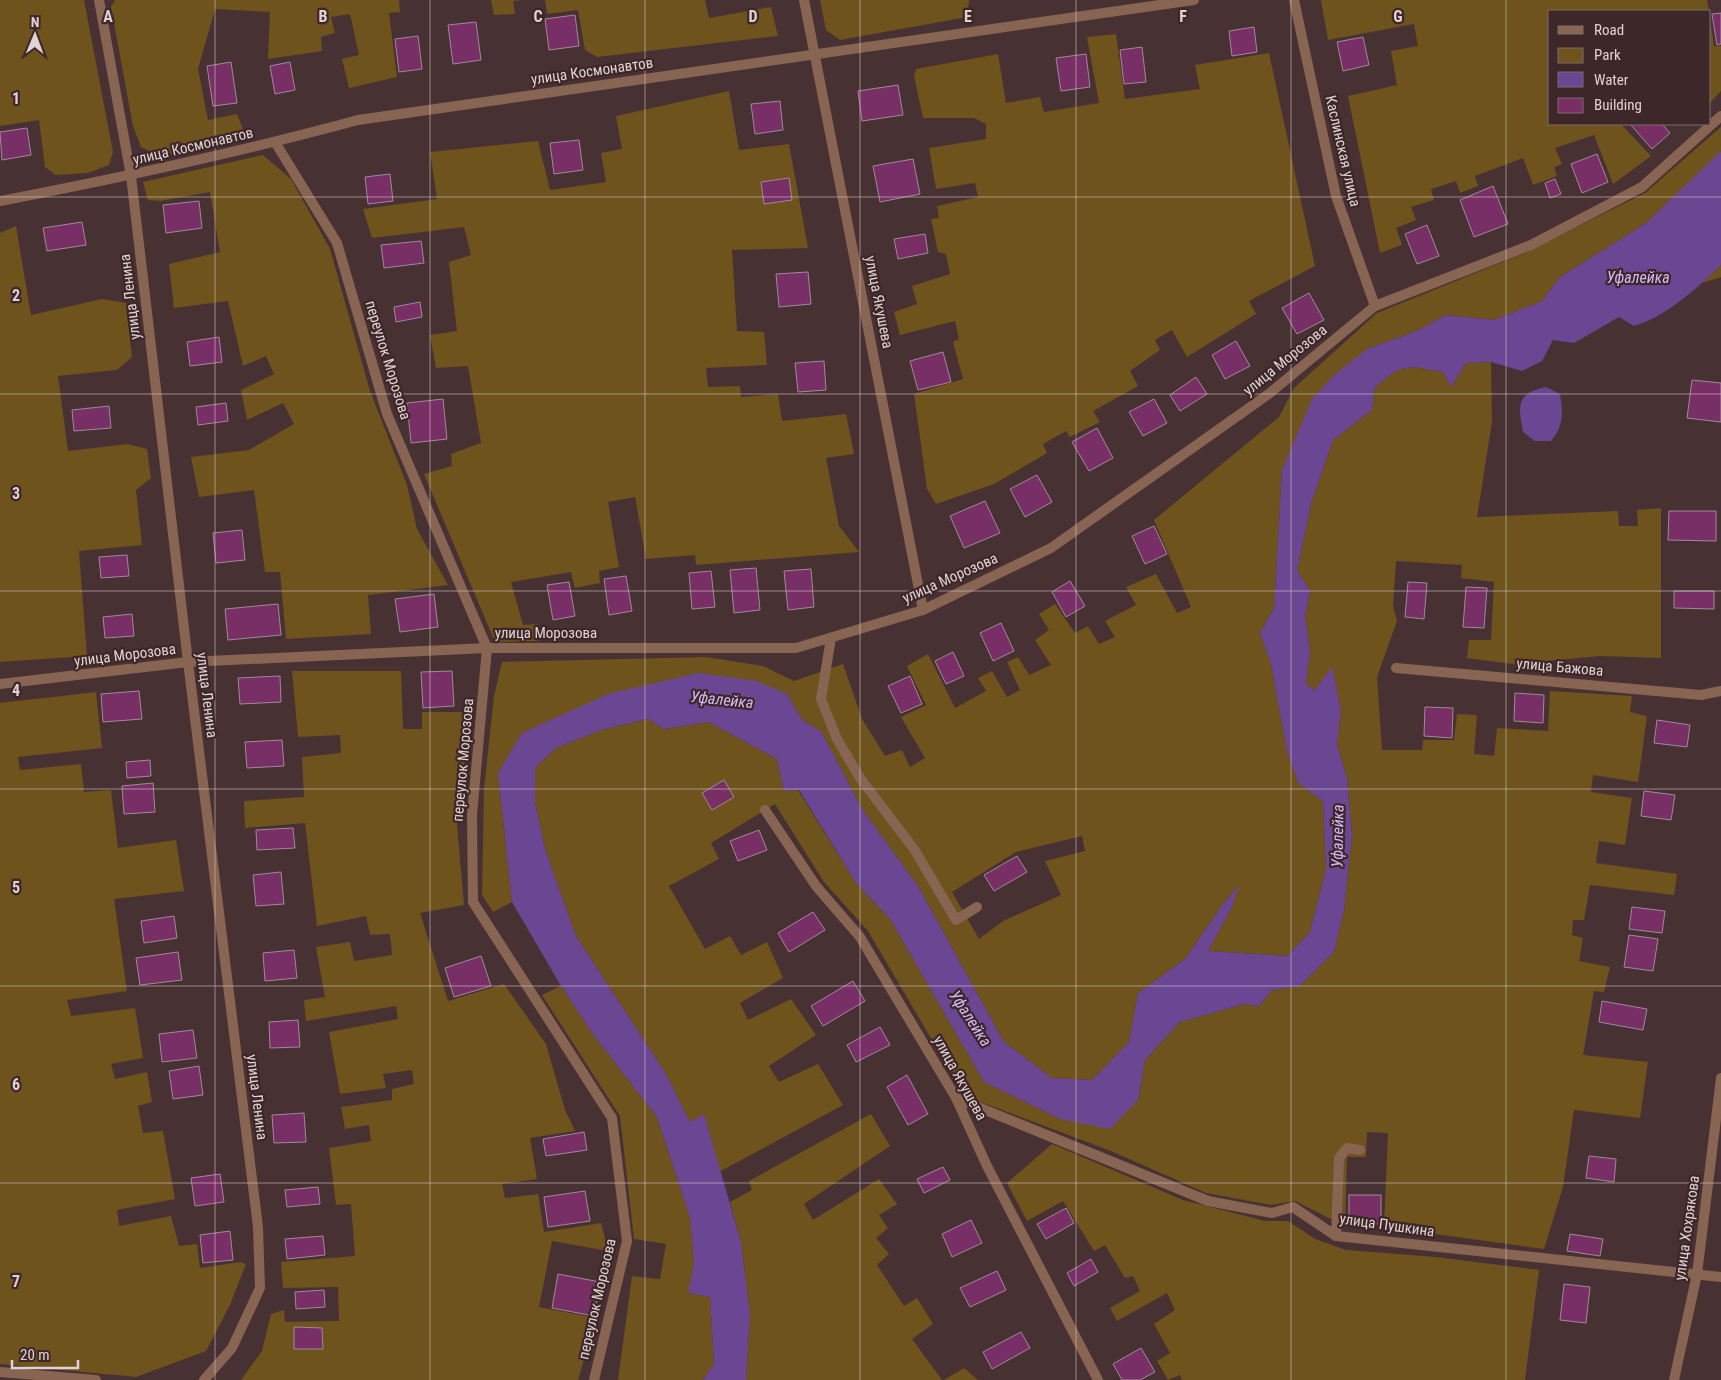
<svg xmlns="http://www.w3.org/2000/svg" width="1721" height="1380" viewBox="0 0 1721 1380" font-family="'Roboto Condensed',sans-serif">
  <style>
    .green { fill: #6e531d; fill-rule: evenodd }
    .water { fill: #6b4793 }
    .building { fill: #782f66; stroke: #9f8a98 }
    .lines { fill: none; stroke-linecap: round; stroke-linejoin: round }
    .minor { stroke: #886452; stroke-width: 10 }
    .tertiary { stroke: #886452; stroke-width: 10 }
    .grid { fill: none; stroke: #e0d1d2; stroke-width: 1; stroke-opacity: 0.55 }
    .labels { text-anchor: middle; stroke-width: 4.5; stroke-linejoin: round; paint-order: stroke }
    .street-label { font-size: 15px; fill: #e0d1d2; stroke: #3d2729 }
    .water-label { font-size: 16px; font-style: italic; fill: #d4b9f8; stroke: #3d2729 }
    .grid-label { font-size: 16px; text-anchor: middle; font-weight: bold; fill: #e0d1d2; stroke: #3d2729; stroke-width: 4.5; stroke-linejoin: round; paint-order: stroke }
  </style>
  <rect width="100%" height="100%" fill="#483133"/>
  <g class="green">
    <polygon points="0,0 84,0 113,152 109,165 88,173 55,175 45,167 39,120 0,126"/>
    <polygon points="115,0 399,0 400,12 389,13 397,77 349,88 342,59 359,55 350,14 331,17 335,33 321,37 322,51 268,59 270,12 215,9 198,69 208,120 237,114 246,137 175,154 157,155 141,147 133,126 111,7"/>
    <polygon points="491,0 523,0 513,1 515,14 494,15"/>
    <polygon points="545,0 705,0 709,18 771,7 778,36 597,57 585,50 578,10 547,14"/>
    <polygon points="820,0 969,0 969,2 967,17 840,40 826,30"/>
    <polygon points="1321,0 1707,0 1709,11 1550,11 1550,124 1621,124 1651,156 1613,184 1594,135 1555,148 1562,164 1554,167 1557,176 1533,185 1523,158 1475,176 1478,186 1460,193 1456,181 1431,189 1434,200 1411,207 1416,220 1396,228 1402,245 1380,253 1348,96 1397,85 1391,51 1418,46 1414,24 1328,40"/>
    <polygon points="1710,19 1714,46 1721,46 1721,91 1710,103"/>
    <polygon points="1116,34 1125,99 1200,89 1195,65 1269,53 1315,266 1249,301 1256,314 1187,357 1172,330 1155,340 1160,350 1130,371 1138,386 1093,411 1100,422 1070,437 1066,431 1043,444 1047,453 994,484 936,504 927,489 914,394 963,379 953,342 959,339 955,321 900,335 894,312 917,304 912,286 950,274 946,254 938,252 931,219 939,218 937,206 978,197 975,183 936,189 929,148 986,139 986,124 974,118 923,118 914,76 916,69 998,54 1006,103 1040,97 1044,112 1099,103 1087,37"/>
    <polygon points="729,91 739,150 789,144 808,248 732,250 737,331 764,332 767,365 706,368 708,387 740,386 741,397 778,394 782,421 846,414 854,454 826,458 839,526 859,552 696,565 695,555 646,559 635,497 608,502 619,567 599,571 600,583 575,588 571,572 511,582 523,625 538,624 538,641 495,642 424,474 452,466 451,454 481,443 468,366 436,368 430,335 457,331 449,262 471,255 464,227 372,238 363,209 437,199 430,152 538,141 550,190 606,182 601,153 622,149 616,116"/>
    <path d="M1721 127V151L1717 157 1646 223 1560 277 1542 301 1494 320 1445 315 1419 330 1367 349 1282 470 1274 608 1260 633 1271 664 1287 751 1298 783 1323 801 1326 869 1310 932 1287 956 1208 951 1231 909 1239 885 1223 904 1185 959 1138 993 1129 1042 1092 1080 1052 1078 1004 1042 918 886 862 809 821 731 802 720 787 694 698 673 498 773 512 902 493 912 482 895 484 789 494 696 502 662 706 657 763 666 794 681 843 664 862 719 885 756 902 750 910 767 925 758 901 717 926 705 907 666 928 654 955 708 986 691 978 678 992 671 1007 697 1020 690 1007 662 1018 657 1029 675 1051 665 1035 640 1049 630 1039 614 1055 604 1075 633 1088 626 1099 644 1115 637 1105 621 1136 605 1126 587 1156 574 1177 613 1191 607 1154 520 1279 417 1294 388 1377 313 1525 253 1645 193ZM1082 836 1085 851 1045 861 1061 895 1003 921 979 939 952 892 1016 852Z"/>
    <polygon points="263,155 291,179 330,249 370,391 407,485 417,529 448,585 368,595 371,634 286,639 280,572 265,572 254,490 199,497 191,457 249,450 294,424 283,403 247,420 241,390 274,374 266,356 243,366 228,301 174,308 169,264 220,252 210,192 160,201 148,200 143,182"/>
    <polygon points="16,226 31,315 102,299 126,303 132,357 117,370 58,376 68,451 128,444 147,449 151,478 136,490 142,545 79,551 87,656 0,662 0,233"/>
    <polygon points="1721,265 1721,277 1702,283"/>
    <path d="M1491 362 1492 422 1477 517 1618 511 1619 526H1638L1637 510 1661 508V658L1600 656 1512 664 1467 658 1469 640H1491L1494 582 1461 578 1462 565 1396 561 1393 606 1397 621 1377 677 1382 750H1422L1423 740H1454L1457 714 1477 715 1474 754 1494 756 1497 728 1548 731 1550 691 1632 696 1630 712 1647 716 1638 782 1593 775 1591 792 1632 798 1625 845 1599 841 1596 863 1677 874 1674 895 1590 885 1584 920H1573L1572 935 1583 938 1579 961 1610 967 1604 992 1594 991 1583 1055 1648 1062 1640 1118 1574 1110 1563 1187 1544 1249 1384 1227 1388 1133 1367 1132 1366 1157H1347L1345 1226 1295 1201 1271 1205 1206 1193 1111 1151 978 1101 962 1091 868 931 824 882 775 804 711 843 719 859 669 886 705 949 730 936 741 955 767 942 783 978 740 1003 748 1020 791 999 816 1035 769 1066 779 1082 818 1064 843 1105 719 1172 704 1115 690 1122 666 1074 576 936 545 849 535 802V768L556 748 601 730 648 719 664 729 709 722 777 759 784 791 798 790 856 883 890 919 984 1082 1060 1119 1138 1100 1145 1060 1180 1022 1244 1004 1259 1006 1272 990 1300 986 1334 952 1344 910 1352 835 1347 778 1337 745 1341 710 1332 668 1314 691 1306 683 1310 651 1305 616 1310 591 1297 570 1311 504 1333 440 1372 410 1374 389C1403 362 1406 366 1443 372L1451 387 1466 363Z"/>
    <polygon points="292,671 401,671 403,729 422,729 422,712 470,712 457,825 464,905 420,913 448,1001 504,984 546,1044 565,1110 575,1131 530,1138 537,1179 502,1184 505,1198 538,1194 544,1232 601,1223 608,1251 552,1241 539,1307 596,1318 578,1380 241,1380 262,1351 271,1314 284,1310 285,1322 339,1321 338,1287 283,1288 281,1262 355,1256 351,1204 336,1205 329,1148 371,1141 369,1125 345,1129 341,1107 392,1100 392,1089 414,1084 412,1070 383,1074 386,1088 340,1094 329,1032 398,1019 396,1006 306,1021 304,1000 325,997 316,947 350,942 354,961 392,955 390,934 370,935 366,916 317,926 305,823 245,828 244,801 304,797 302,757 341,753 340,735 298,737"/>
    <polygon points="96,692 102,748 18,757 20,770 81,764 84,792 111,790 118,848 176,840 184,891 114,899 127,991 67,1000 71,1016 135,1008 143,1058 111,1064 115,1079 147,1072 152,1102 138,1106 143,1133 163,1131 175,1199 117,1210 119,1226 171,1216 179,1246 197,1244 200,1268 240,1262 246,1264 230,1305 206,1351 136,1377 0,1364 0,703"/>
    <polygon points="561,986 595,1037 657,1117 690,1218 694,1264 689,1293 710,1297 714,1364 703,1380 618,1380 632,1276 660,1279 666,1244 634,1239 620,1116 542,995"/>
    <polygon points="871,1114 890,1146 804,1204 813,1220 879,1179 897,1204 879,1215 888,1228 876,1238 889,1254 877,1265 904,1306 917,1298 933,1324 912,1339 942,1380 746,1380 750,1315 741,1242 730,1202 752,1190 749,1181"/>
    <polygon points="1052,1144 1183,1200 1265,1221 1288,1221 1315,1239 1346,1250 1436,1257 1539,1270 1525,1380 1182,1380 1180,1375 1168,1380 1157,1361 1170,1353 1154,1324 1175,1310 1167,1293 1117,1321 1110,1308 1140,1291 1133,1276 1125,1278 1105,1245 1094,1251 1063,1201 1027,1221 1007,1183"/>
    <polygon points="964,1368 978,1380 944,1380"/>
  </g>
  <g class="water">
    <path d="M1721 151V265C1696 289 1667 316 1634 326L1619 317 1574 343 1553 340 1542 361 1522 371 1491 362 1466 363 1451 387 1443 372C1406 366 1403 362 1374 389L1372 410 1333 440 1311 504 1297 570 1310 591 1305 616 1310 651 1306 683 1314 691 1332 667 1341 710 1337 745 1347 778 1352 835 1344 910 1334 952 1300 986 1272 990 1259 1006 1244 1004 1180 1022 1145 1060 1138 1100 1110 1129 1060 1119 984 1082 890 919 856 883 799 790 784 791 777 759 709 722 664 729 648 719 601 730 556 748 535 768V802L545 849 576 936 666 1074 690 1122 704 1114 741 1242 750 1315 746 1380H703L714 1364 710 1297 688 1293 694 1264 690 1218 657 1117 595 1037 561 986 512 902 498 773 522 733 608 694 698 673 757 681 787 694 802 720 821 731 862 809 918 886 1004 1042 1052 1078 1092 1080 1129 1042 1138 993 1185 959 1223 904 1240 884 1231 909 1208 951 1287 956 1310 932 1326 869 1323 801 1298 783 1287 751 1271 664 1260 633 1274 608 1282 470 1312 399 1332 377 1367 349 1419 330 1445 315 1494 320 1542 301 1560 277 1646 223Z"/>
    <path d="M1546 387 1560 394C1563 413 1564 425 1551 441H1535L1523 432C1518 406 1516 393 1546 387Z"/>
  </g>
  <g class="building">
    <polygon points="1721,13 1721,44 1717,45 1712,14"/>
    <polygon points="575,15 579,46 549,50 545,19"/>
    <polygon points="476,22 481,60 453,64 448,25"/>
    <polygon points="1254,27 1257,52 1232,56 1229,31"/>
    <polygon points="418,36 422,69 399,72 395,39"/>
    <polygon points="1363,37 1369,65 1343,71 1337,42"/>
    <polygon points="1142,47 1146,82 1124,84 1120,50"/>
    <polygon points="1086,54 1090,87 1061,91 1056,58"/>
    <polygon points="231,62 237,103 213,106 207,66"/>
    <polygon points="290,62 295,90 275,94 270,66"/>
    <polygon points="898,85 903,115 862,121 858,91"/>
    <polygon points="780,101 783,130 755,134 751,104"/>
    <polygon points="1630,124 1662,124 1670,133 1652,149"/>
    <polygon points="27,128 31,155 2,160 0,132"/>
    <polygon points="579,140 583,170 554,174 550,143"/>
    <polygon points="1597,154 1608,182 1582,193 1571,164"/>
    <polygon points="913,159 920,194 880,202 873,166"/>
    <polygon points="390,174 393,201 368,204 365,177"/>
    <polygon points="789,178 792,200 764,204 761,182"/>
    <polygon points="1555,179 1561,194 1550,198 1545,183"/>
    <polygon points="1493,186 1508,224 1474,237 1460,200"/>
    <polygon points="199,201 202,228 166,233 163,205"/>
    <polygon points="82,222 86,245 47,251 43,228"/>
    <polygon points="1427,225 1439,256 1417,264 1405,234"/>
    <polygon points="925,234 928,253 898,259 894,239"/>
    <polygon points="421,241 424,263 384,268 381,245"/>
    <polygon points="808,272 811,304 779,307 776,274"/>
    <polygon points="1309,293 1324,320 1297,334 1282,308"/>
    <polygon points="420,302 422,317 396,322 394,307"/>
    <polygon points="219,337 222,362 190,366 187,342"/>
    <polygon points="1236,341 1250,366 1225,379 1212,355"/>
    <polygon points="943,352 951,382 918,390 910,361"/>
    <polygon points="824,361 826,390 798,392 795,363"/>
    <polygon points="1196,377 1207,394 1180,411 1170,395"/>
    <polygon points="1692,380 1721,383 1721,422 1687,418"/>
    <polygon points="443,399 447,439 411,443 407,403"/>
    <polygon points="1154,399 1167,423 1143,436 1129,412"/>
    <polygon points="226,403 228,421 198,425 196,407"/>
    <polygon points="109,406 111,428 74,431 72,410"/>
    <polygon points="1097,428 1113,458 1089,471 1072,442"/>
    <polygon points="1037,475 1052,502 1025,517 1010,489"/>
    <polygon points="985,501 1000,533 964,548 950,516"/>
    <polygon points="1669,511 1716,511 1716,541 1668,540"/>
    <polygon points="1154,526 1167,554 1145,564 1132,536"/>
    <polygon points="242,530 245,560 216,563 213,533"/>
    <polygon points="127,555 129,576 101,578 99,557"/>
    <polygon points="756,568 760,610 734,613 730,570"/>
    <polygon points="811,569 814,607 788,610 784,571"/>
    <polygon points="711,571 715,607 692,609 689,573"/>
    <polygon points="626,576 632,611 609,615 604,579"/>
    <polygon points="1070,581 1085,606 1066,617 1052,592"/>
    <polygon points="569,582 575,616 553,620 547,585"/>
    <polygon points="1408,582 1427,583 1424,619 1405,617"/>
    <polygon points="1466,587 1487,588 1484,628 1463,627"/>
    <polygon points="1674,591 1714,591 1714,609 1674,608"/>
    <polygon points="434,594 438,627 400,632 395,599"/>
    <polygon points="278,604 281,635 228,640 225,609"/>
    <polygon points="132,614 134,636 105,638 103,617"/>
    <polygon points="1001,623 1014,651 993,661 980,633"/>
    <polygon points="953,652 964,676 946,684 935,661"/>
    <polygon points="452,671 454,706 423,708 421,672"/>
    <polygon points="280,676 281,702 240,704 238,678"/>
    <polygon points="910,676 922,704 901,713 888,686"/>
    <polygon points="139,691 142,719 103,722 101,694"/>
    <polygon points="1515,693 1544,695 1543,723 1514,721"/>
    <polygon points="1425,707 1453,708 1452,738 1424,736"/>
    <polygon points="1657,720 1690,725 1687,747 1654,743"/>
    <polygon points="282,740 284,766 247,768 245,742"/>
    <polygon points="150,760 151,776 127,778 126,762"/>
    <polygon points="724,780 734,797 712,810 702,793"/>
    <polygon points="153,783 155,812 124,814 122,786"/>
    <polygon points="1644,791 1675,795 1671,820 1641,816"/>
    <polygon points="293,828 295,848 257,850 256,830"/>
    <polygon points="759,830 767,850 738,861 730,841"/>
    <polygon points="1017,856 1027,872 994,891 984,875"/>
    <polygon points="281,872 284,904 256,906 253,875"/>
    <polygon points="1632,907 1665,911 1662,933 1629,929"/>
    <polygon points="813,912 825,930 789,952 778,933"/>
    <polygon points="174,916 177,938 144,943 141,921"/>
    <polygon points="1629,935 1658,939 1653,971 1624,967"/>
    <polygon points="294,950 297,978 265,981 263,953"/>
    <polygon points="178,952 182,980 140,985 136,958"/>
    <polygon points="481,956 491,986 454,997 445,968"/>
    <polygon points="853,981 865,1001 823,1026 811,1006"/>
    <polygon points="1602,1001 1647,1009 1643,1030 1599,1022"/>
    <polygon points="298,1020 300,1047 270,1048 269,1022"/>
    <polygon points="880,1027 890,1045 856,1062 847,1045"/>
    <polygon points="193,1030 197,1058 162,1062 159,1034"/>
    <polygon points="199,1066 203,1095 173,1099 169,1071"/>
    <polygon points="907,1075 928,1114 908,1125 887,1087"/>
    <polygon points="304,1113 306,1142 274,1143 272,1115"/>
    <polygon points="584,1132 587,1150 546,1156 543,1139"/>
    <polygon points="1589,1156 1616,1159 1614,1182 1586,1178"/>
    <polygon points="943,1167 950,1180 924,1193 917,1179"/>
    <polygon points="220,1174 224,1202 195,1206 191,1178"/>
    <polygon points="318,1187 320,1204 287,1207 285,1190"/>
    <polygon points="585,1191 590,1221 548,1227 544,1197"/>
    <rect x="1349" y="1195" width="32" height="29"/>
    <polygon points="1066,1208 1074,1223 1046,1239 1037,1224"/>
    <polygon points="971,1220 982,1243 952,1257 942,1234"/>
    <polygon points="230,1231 233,1260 203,1263 200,1235"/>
    <polygon points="1570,1234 1603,1239 1600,1256 1567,1251"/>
    <polygon points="323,1236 325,1255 287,1259 285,1239"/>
    <polygon points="1091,1259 1098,1272 1074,1286 1067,1273"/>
    <polygon points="997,1271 1006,1290 970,1307 960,1288"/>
    <polygon points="558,1274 600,1282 594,1316 552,1308"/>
    <polygon points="1564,1284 1590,1287 1586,1323 1560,1320"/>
    <polygon points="324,1290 325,1307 296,1309 295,1292"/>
    <polygon points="294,1327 322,1328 323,1349 294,1349"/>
    <polygon points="1021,1332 1030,1348 992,1369 983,1352"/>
    <polygon points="1141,1348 1155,1372 1140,1380 1122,1380 1113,1364"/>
  </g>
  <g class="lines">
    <g class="minor">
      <polyline points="804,0 923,610"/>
      <polyline points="1294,0 1336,196 1375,306"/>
      <polyline points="275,142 337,243 387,414 487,648 472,815 473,902 612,1118 627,1241 594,1380"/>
      <path d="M0 201C120 178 240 152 358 120L1194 0"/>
      <polyline points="831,638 821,699 837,739 860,778 914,849 956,920 977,907"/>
      <polyline points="1396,668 1701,695 1721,691"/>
      <polyline points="0,684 188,662 487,648 796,648 923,610 1051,548 1270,393 1375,306 1531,245 1642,187 1721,116"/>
      <polyline points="765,810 816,886 860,937 956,1098 987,1166 1098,1380"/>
      <polyline points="956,1098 1208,1201 1272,1213 1293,1207 1336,1236 1721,1277"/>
      <polyline points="1336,1236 1339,1158 1347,1148 1360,1150"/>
      <polyline points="0,1372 96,1380"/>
      <polyline points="1674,1380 1697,1274 1721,1078"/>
    </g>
    <polyline class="tertiary" points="99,0 131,176 188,662 258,1227 260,1288 232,1348 204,1380"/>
  </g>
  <path class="grid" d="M215 0V1380M430 0V1380M645 0V1380M860 0V1380M1076 0V1380M1291 0V1380M1506 0V1380M0 197H1721M0 394H1721M0 591H1721M0 789H1721M0 986H1721M0 1183H1721"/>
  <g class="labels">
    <g class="street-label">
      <text transform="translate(592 71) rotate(-8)" y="5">улица Космонавтов</text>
      <text transform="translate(193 146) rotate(-13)" y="5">улица Космонавтов</text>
      <text transform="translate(1343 151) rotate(77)" y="5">Каслинская улица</text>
      <text transform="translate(130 297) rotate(-97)" y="5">улица Ленина</text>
      <text transform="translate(879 302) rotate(79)" y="5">улица Якушева</text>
      <text transform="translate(388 360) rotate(73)" y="5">переулок Морозова</text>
      <text transform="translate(1285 360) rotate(-39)" y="5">улица Морозова</text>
      <text transform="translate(950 578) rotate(-24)" y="5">улица Морозова</text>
      <text x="546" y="638">улица Морозова</text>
      <text transform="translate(125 655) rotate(-7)" y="5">улица Морозова</text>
      <text transform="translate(1560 667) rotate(5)" y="5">улица Бажова</text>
      <text transform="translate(207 695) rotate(83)" y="5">улица Ленина</text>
      <text transform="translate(463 760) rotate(-85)" y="5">переулок Морозова</text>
      <text transform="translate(960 1078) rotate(61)" y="5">улица Якушева</text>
      <text transform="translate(257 1097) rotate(83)" y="5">улица Ленина</text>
      <text transform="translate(1387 1225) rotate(8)" y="5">улица Пушкина</text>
      <text transform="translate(1687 1228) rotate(-82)" y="5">улица Хохрякова</text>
      <text transform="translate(597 1299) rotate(-77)" y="5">переулок Морозова</text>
    </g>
    <g class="water-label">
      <text x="1638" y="283">Уфалейка</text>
      <text transform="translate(722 699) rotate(6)" y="6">Уфалейка</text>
      <text transform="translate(1337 836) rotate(-89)" y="6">Уфалейка</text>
      <text transform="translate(971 1018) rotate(57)" y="6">Уфалейка</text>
    </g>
  </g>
  <g class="grid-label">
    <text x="108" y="22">A</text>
    <text x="323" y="22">B</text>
    <text x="538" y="22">C</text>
    <text x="753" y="22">D</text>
    <text x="968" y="22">E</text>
    <text x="1183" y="22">F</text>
    <text x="1398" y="22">G</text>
    <text x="16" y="104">1</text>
    <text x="16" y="301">2</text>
    <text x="16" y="499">3</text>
    <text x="16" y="696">4</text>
    <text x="16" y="893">5</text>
    <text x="16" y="1090">6</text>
    <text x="16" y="1287">7</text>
  </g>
  <rect x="1548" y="10" width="162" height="115" fill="#3d2729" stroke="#7e6b6d"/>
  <rect x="1558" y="26" width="25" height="8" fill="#886452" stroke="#7e6b6d"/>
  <text x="1594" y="35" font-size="15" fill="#e0d1d2">Road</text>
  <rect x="1558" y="48" width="25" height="15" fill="#6e531d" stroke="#7e6b6d"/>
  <text x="1594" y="60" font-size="15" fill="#e0d1d2">Park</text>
  <rect x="1558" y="72" width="25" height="15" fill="#6b4793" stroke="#7e6b6d"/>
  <text x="1594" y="85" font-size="15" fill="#e0d1d2">Water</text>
  <rect x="1558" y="98" width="25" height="15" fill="#782f66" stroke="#7e6b6d"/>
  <text x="1594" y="110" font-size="15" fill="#e0d1d2">Building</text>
  <g transform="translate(35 35) rotate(1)" stroke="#3d2729" stroke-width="4" paint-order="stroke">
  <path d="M0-4L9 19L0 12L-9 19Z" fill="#e0d1d2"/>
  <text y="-8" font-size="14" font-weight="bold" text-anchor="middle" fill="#e0d1d2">N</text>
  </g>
  <path d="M12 1360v8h66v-8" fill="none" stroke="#e0d1d2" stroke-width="2.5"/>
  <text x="20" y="1360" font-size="15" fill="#e0d1d2" stroke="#3d2729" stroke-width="4" paint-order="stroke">20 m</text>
</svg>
